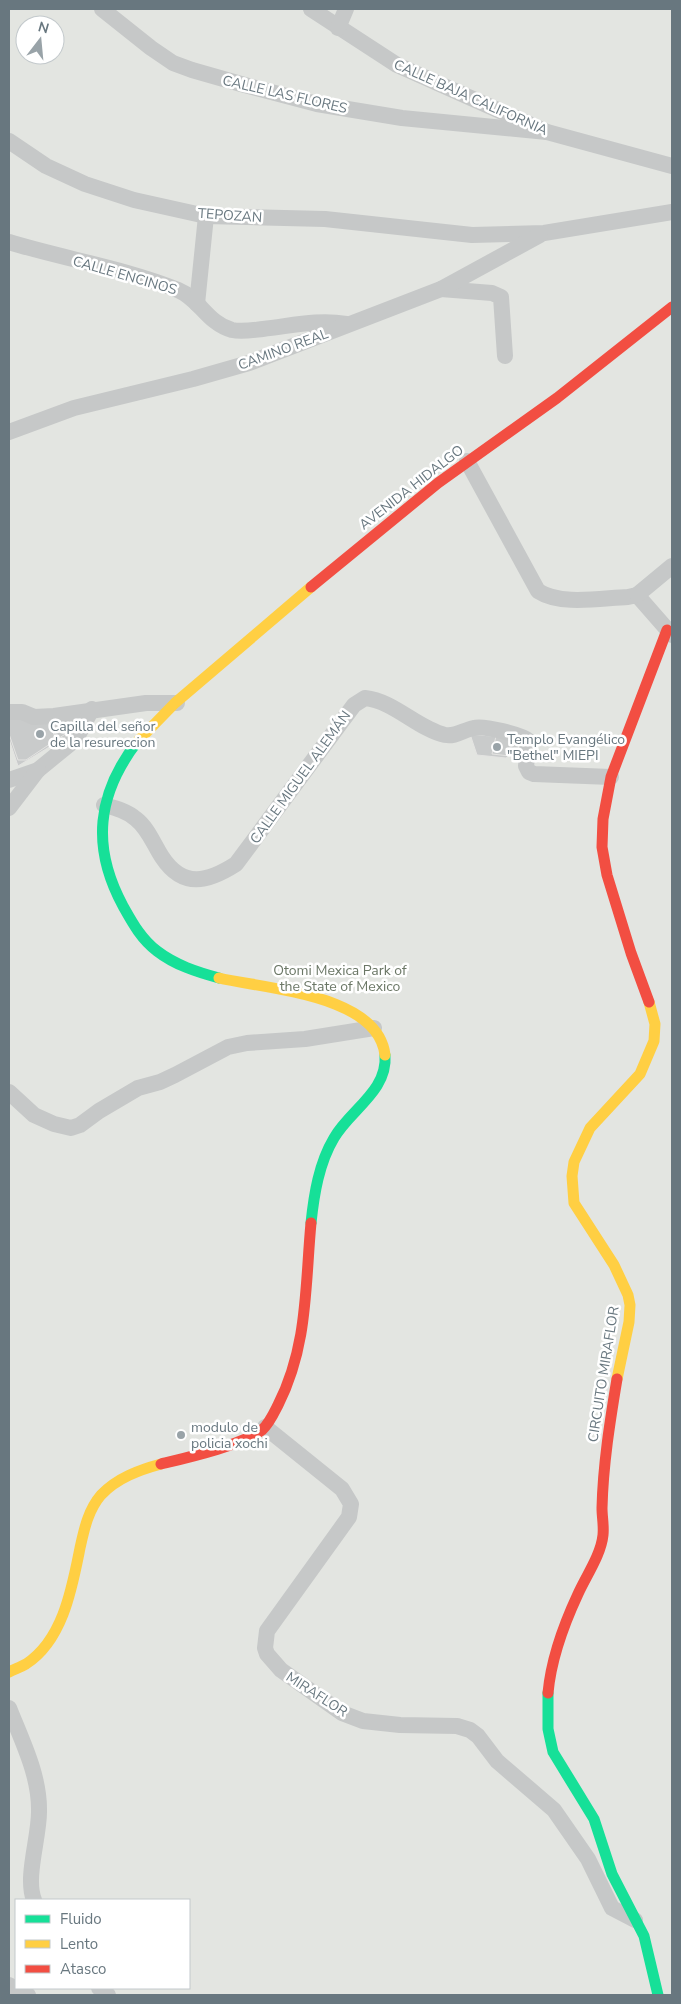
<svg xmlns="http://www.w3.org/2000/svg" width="681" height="2004" viewBox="0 0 681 2004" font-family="'Nunito Sans',sans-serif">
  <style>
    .green { fill: #e3e5e1; fill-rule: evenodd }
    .building { fill: #c9cbcb; stroke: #e4e4e2 }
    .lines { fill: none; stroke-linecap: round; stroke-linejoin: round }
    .street { stroke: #c6c8c8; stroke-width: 16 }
    .fast { stroke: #16e098; stroke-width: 11 }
    .slow { stroke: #ffcf43; stroke-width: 11 }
    .jam { stroke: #f24e42; stroke-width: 11 }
    .poi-dot { fill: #99a3a8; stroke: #fff; stroke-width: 2 }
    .labels { text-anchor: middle; stroke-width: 5; stroke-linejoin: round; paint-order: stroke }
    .street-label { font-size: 14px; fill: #68777f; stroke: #fff }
    .poi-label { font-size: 14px; fill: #68777f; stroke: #fff; text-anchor: start }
    .park-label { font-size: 14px; fill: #6b7766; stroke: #fff }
  </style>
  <rect width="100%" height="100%" fill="#f4f4f3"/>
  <path class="green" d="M9 9H672V1995H9ZM25 25H55V55H25ZM16 1900H189V1988H16Z"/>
  <g class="building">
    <polygon points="90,711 79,729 18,766 9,739 9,716"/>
    <polygon points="72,715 78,726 56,740 48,718"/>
    <polygon points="48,718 56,740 26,760 18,760 9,734 9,719"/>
    <polygon points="470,734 522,739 519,757 511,754 506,758 477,755"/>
    <polygon points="496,736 520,740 517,756 511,754 510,756 492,754"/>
  </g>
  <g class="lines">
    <g class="street">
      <polyline points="102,9 151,48 173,63 192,70 241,84 317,104 402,118 547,132"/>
      <polyline points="311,9 397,65 547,132 672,166"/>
      <polyline points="338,28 346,9"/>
      <polyline points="9,141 46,166 85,184 134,200 206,216 325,219 472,235 544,233 672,212"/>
      <path d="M9 242C64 259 124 268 178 290 200 299 207 323 232 330 242 332 253 330 263 329 291 326 318 319 346 324"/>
      <polyline points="441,289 492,293 501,297 505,356"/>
      <polyline points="197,304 206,216"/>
      <polyline points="9,432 74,408 193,379 249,363 441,289 540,235"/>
      <path d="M467 461 538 591C561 606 601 598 628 597L637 595 672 635"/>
      <polyline points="637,595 672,566"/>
      <polyline points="9,712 22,712 34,717 54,716 146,703 177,703"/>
      <polyline points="9,780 38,770 76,739 92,709"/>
      <path d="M104 805C115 808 127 811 136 819 148 828 154 845 162 857 183 889 208 882 236 864L354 705 365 698C394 701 418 729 445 735 456 737 463 730 474 728 483 725 522 735 529 741L526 766 529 772 534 774 611 777"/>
      <polyline points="9,808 38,770"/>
      <polyline points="9,1092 34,1115 54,1124 71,1128 80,1125 99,1111 138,1088 160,1082 175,1075 228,1047 247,1043 305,1039 374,1028"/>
      <polyline points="265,1427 342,1489 351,1504 349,1517 267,1631 265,1648 267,1654 281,1670 342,1713 363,1721 400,1725 457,1726 470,1730 478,1736 497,1761 554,1810 588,1859 612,1908 635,1920"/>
      <path d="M9 1708C22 1741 40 1776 39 1812 39 1838 25 1878 34 1900"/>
      <polyline points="9,1985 28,1995"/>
      <polyline points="99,1988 108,1995"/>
    </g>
    <g class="fast">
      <path d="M137 742C97 794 91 847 123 906 132 922 141 939 157 951 175 965 197 972 219 978"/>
      <path d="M311 1223C314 1194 319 1163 334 1138 350 1110 388 1091 385 1055"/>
      <polyline points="548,1693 548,1729 553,1752 594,1819 612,1874 644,1936 658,1995"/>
    </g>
    <g class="slow">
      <polyline points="137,742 175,703 311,587"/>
      <path d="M219 978C265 989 378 994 385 1055"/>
      <polyline points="617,1379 629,1322 630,1305 628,1295 614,1265 574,1203 572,1176 574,1162 590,1128 640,1074 654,1041 655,1024 649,1002"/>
      <path d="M9 1672C15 1669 21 1667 26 1664 63 1640 72 1588 80 1548 84 1530 88 1510 101 1495 117 1478 139 1470 161 1464"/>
    </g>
    <g class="jam">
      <polyline points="311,587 438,483 557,398 672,307"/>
      <polyline points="649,1002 631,953 607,875 602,847 603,819 611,777 667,630"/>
      <path d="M161 1464C186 1458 243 1445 262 1430 269 1424 274 1413 278 1405 308 1346 305 1287 311 1223"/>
      <path d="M548 1693C551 1660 564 1624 578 1594 586 1576 601 1555 603 1535 604 1526 602 1517 602 1508 603 1465 610 1421 617 1379"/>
    </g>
  </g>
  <g class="poi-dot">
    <circle cx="40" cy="734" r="5"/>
    <circle cx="497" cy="747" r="5"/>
    <circle cx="181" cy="1435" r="5"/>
  </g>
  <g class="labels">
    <g class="street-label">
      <text transform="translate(285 94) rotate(13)" y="5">CALLE LAS FLORES</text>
      <text transform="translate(471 97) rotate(24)" y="5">CALLE BAJA CALIFORNIA</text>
      <text transform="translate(230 215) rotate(4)" y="5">TEPOZAN</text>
      <text transform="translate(125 275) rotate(16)" y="5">CALLE ENCINOS</text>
      <text transform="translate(283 349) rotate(-20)" y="5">CAMINO REAL</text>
      <text transform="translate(411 487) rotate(-38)" y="5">AVENIDA HIDALGO</text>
      <text transform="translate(300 777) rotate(-54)" y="5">CALLE MIGUEL ALEMÁN</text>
      <text transform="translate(603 1374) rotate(-81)" y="5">CIRCUITO MIRAFLOR</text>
      <text transform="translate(317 1694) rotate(33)" y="5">MIRAFLOR</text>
    </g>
    <g class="poi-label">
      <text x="50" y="731">Capilla del señor<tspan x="50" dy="16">de la resureccion</tspan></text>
      <text x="507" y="744">Templo Evangélico<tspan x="507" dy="16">"Bethel" MIEPI</tspan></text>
      <text x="191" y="1432">modulo de<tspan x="191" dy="16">policia xochi</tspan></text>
    </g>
    <g class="park-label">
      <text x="340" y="975">Otomi Mexica Park of<tspan x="340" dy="16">the State of Mexico</tspan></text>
    </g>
  </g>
  <rect width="681" height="2004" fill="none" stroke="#68777f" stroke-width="20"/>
  <rect x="15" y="1899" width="175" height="90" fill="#ffffff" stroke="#c3c9cc"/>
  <rect x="25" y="1915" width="25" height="8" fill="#16e098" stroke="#c3c9cc"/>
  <text x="60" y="1924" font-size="15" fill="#68777f">Fluido</text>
  <rect x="25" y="1940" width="25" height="8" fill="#ffcf43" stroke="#c3c9cc"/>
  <text x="60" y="1949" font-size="15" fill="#68777f">Lento</text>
  <rect x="25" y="1965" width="25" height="8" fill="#f24e42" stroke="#c3c9cc"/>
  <text x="60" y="1974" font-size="15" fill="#68777f">Atasco</text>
  <g transform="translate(40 40) rotate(16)"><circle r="24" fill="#ffffff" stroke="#c3c9cc"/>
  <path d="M0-4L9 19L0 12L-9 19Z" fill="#99a3a8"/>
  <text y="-8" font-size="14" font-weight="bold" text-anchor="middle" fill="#68777f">N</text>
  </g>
</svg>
